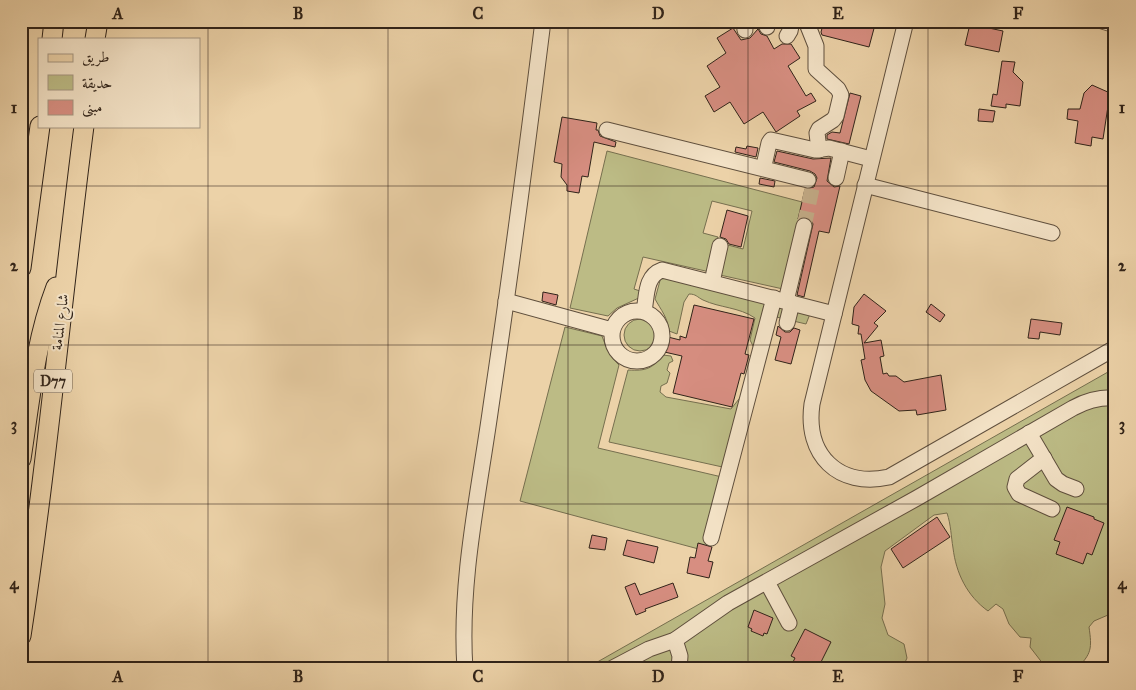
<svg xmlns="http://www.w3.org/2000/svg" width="1136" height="690" viewBox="0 0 1136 690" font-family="'IM FELL Great Primer',Amiri,serif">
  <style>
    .green { fill: #bcbb85; stroke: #766f4f }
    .building { fill: #d78e81; stroke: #302319 }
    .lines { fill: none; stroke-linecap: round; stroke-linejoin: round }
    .minor-tunnel { stroke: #c6af8b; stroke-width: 15; stroke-dasharray: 15 8; stroke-linecap: butt }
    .minor-casing { stroke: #5f4f3d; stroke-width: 17 }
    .major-casing { stroke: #302319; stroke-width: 21 }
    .minor { stroke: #f3e2c6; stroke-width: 15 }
    .major { stroke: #ecd2a8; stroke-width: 19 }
    .grid { fill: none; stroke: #302319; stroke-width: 1; stroke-opacity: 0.55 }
    .labels { text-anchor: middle; stroke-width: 4; stroke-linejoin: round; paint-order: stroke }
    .shield { fill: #f3e2c6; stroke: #6a5c4d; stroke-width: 1 }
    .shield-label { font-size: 14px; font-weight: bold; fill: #302319 }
    .street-label { font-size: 15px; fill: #302319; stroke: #f3e2c6 }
    .neatline { fill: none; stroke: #302319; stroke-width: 2 }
    .grid-label { font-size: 16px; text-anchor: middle; font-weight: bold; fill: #302319 }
  </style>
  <rect width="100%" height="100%" fill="#ecd2a8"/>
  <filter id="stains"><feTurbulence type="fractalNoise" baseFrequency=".004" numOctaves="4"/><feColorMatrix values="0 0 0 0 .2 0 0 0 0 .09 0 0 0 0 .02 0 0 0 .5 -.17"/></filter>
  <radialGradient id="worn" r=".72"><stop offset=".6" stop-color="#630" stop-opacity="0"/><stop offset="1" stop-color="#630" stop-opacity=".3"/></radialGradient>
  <g class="green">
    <polygon points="607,151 806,203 783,289 720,275 728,245 743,249 752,211 712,201 703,233 718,237 710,272 643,257 634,289 643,292 641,297 617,308 608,316 570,308"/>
    <path d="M661 277 812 309 806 324 768 315 758 356 750 340 755 318C739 307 720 308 703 300 697 297 696 294 689 294L684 302 677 334 669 331C668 318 661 310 655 299Z"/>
    <circle cx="640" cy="335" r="16"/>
    <path d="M565 327 602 336C606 347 610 357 619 365L598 448 722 477 706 551 520 501Z"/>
    <path d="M663 355 671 356 673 361 669 363 667 370 670 373 667 383 661 386 660 392 666 397 731 409 747 389 727 468 609 442 628 370C646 371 652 369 663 355Z"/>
    <path d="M1115 368V612L1094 621 1089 627C1092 648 1092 654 1076 669H1047L1030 647 1031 638 1020 637 1009 624 1003 609 996 604 988 611C967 596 956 573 953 548 951 536 951 525 947 513L934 515 885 551 881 567 885 604 882 618 888 635 904 644 907 658 902 669H585Z"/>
  </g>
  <g class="building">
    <polygon points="824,21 876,21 869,47 822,35 821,32"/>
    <polygon points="970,24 1003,31 999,52 965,45"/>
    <polygon points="733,28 741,40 750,38 758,29 761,34 767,36 774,49 782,44 791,44 800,58 788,66 806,96 811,93 816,101 797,111 800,116 776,132 763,112 744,124 730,102 714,112 705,96 720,87 707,66 726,53 717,38"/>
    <polygon points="1002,61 1015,62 1013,72 1023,82 1020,106 1006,104 1006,108 991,106 993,94 997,95"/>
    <polygon points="1092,85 1110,93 1103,139 1092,137 1091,146 1075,143 1078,121 1067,119 1068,109 1080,109 1084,93"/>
    <polygon points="850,93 861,96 849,144 827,139 827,135 832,132 840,133"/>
    <polygon points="979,109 995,111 993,122 978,121"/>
    <polygon points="562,117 597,123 596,130 598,130 600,136 616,142 615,147 594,142 588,177 582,176 579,193 567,191 567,185 561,177 562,164 554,162"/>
    <polygon points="747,146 758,148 756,157 735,152 736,147 746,149"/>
    <polygon points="777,151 813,159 831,158 827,181 834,187 840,186 829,233 819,231 804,297 797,295 813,224 811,220 807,217 798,219 805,189 814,187 817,178 815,174 810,171 774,162"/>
    <polygon points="760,178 775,181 774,187 759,184"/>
    <polygon points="727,210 748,216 741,247 729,244 726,239 720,237"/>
    <polygon points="543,292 558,295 556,305 542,301"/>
    <polygon points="864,294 886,311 874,323 878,326 864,343 881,340 884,356 880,357 883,374 887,373 889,376 896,376 904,382 941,375 946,410 917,415 916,410 899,411 871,391 865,380 861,360 865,359 861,334 858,334 859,326 852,324 854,307"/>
    <polygon points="931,304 945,315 940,322 926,312"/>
    <polygon points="694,305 754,319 745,354 749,355 744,374 741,373 732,407 673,393 682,356 660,351 664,336 680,340 680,336 686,338"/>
    <polygon points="1031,319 1062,323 1060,335 1040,332 1039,339 1028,338"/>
    <polygon points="778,326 785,332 790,332 794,328 800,330 791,364 775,360 781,337 776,335"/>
    <polygon points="1067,507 1094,517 1094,519 1104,523 1092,555 1087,553 1083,564 1056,554 1060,542 1054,540"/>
    <polygon points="937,517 950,537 903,568 891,549"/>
    <polygon points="592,535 607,538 605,550 589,548"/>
    <polygon points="627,540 658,547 654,563 623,555"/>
    <polygon points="698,543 712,547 708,561 713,562 709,578 687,573 690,557 695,558"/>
    <polygon points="635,583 640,595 673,583 678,597 645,609 646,611 636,615 625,587"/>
    <polygon points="754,610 773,618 767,634 764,633 763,636 751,631 752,629 748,627"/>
    <polygon points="805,629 831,642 818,668 813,665 811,669 800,669 792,664 795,658 791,656"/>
  </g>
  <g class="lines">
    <polyline class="minor-tunnel" points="804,226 813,184 808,180"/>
    <g class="minor-casing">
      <g id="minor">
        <polyline points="744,21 745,30"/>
        <polyline points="806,21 816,46 816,69 838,89 841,95 836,116 833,120 819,129 817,133 819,150"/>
        <path d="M906 21 812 404C805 455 838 488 889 477L1115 348"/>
        <polyline points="1102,21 1115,25"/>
        <polyline points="767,27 768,21"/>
        <polyline points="787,36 790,31 792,21"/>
        <polyline points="607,130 808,180"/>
        <polyline points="765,161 769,143 771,140 815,150 829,148 871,159"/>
        <polyline points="836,178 842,151"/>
        <polyline points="865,185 1052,233"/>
        <polyline points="712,282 720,246"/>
        <polyline points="506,301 612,330"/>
        <polyline points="786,301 804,226"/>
        <circle cx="637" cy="336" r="25"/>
        <path d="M644 311C647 296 645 276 662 270L834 314"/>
        <polyline points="787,323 792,303"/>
        <polyline points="1029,433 1056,479 1063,484 1076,489"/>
        <polyline points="1044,458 1017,479 1015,487 1019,494 1052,509"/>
        <polyline points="711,538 774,298"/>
        <polyline points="767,582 789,623"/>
        <polyline points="675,640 680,656 679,669"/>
        <path d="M465 669C459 581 479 493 491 406 510 278 527 150 543 21"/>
        <path d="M611 669 649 649 675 640 728 603 917 498 1073 408C1086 401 1099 397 1115 398"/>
      </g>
    </g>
    <g class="major-casing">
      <g id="major">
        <polyline points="52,39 54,21"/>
        <polyline points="95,39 98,21"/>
        <polyline points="21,268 40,126"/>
        <path d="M21 459C30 401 35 342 56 287"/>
        <path d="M21 636C47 467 62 296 84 126"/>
      </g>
    </g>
    <use href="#minor" class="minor"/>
    <use href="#major" class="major"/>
  </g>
  <path class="grid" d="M208 21V669M388 21V669M568 21V669M748 21V669M928 21V669M21 186H1115M21 345H1115M21 504H1115"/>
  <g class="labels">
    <rect class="shield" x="34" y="369.5" width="38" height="23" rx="4"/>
    <g class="shield-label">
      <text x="53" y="386">D77</text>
    </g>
    <g class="street-label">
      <text transform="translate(60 322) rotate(-83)" y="5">شارع المنامة</text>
    </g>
  </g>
  <rect width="1136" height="690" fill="none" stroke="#ecd2a8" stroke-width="55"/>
  <rect x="38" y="38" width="162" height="90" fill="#f3e2c6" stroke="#a59681"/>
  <rect x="48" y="54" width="25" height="8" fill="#ecd2a8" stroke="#a59681"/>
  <text x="82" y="62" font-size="15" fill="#302319">طريق</text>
  <rect x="48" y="75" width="25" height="15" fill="#bcbb85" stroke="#a59681"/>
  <text x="82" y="88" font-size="15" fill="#302319">حديقة</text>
  <rect x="48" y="100" width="25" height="15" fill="#d78e81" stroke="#a59681"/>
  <text x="82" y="112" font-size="15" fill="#302319">مبنى</text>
  <rect x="28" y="28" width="1080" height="634" class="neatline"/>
  <g class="grid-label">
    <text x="118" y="19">A</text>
    <text x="298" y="19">B</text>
    <text x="478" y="19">C</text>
    <text x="658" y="19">D</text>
    <text x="838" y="19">E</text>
    <text x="1018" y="19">F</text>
    <text x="14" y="113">1</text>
    <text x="1122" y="113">1</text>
    <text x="14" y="271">2</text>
    <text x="1122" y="271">2</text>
    <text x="14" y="430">3</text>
    <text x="1122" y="430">3</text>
    <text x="14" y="589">4</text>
    <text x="1122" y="589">4</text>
    <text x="118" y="682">A</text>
    <text x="298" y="682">B</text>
    <text x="478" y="682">C</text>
    <text x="658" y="682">D</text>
    <text x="838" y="682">E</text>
    <text x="1018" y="682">F</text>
  </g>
  <rect width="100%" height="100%" filter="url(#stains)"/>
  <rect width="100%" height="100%" fill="url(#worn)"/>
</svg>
